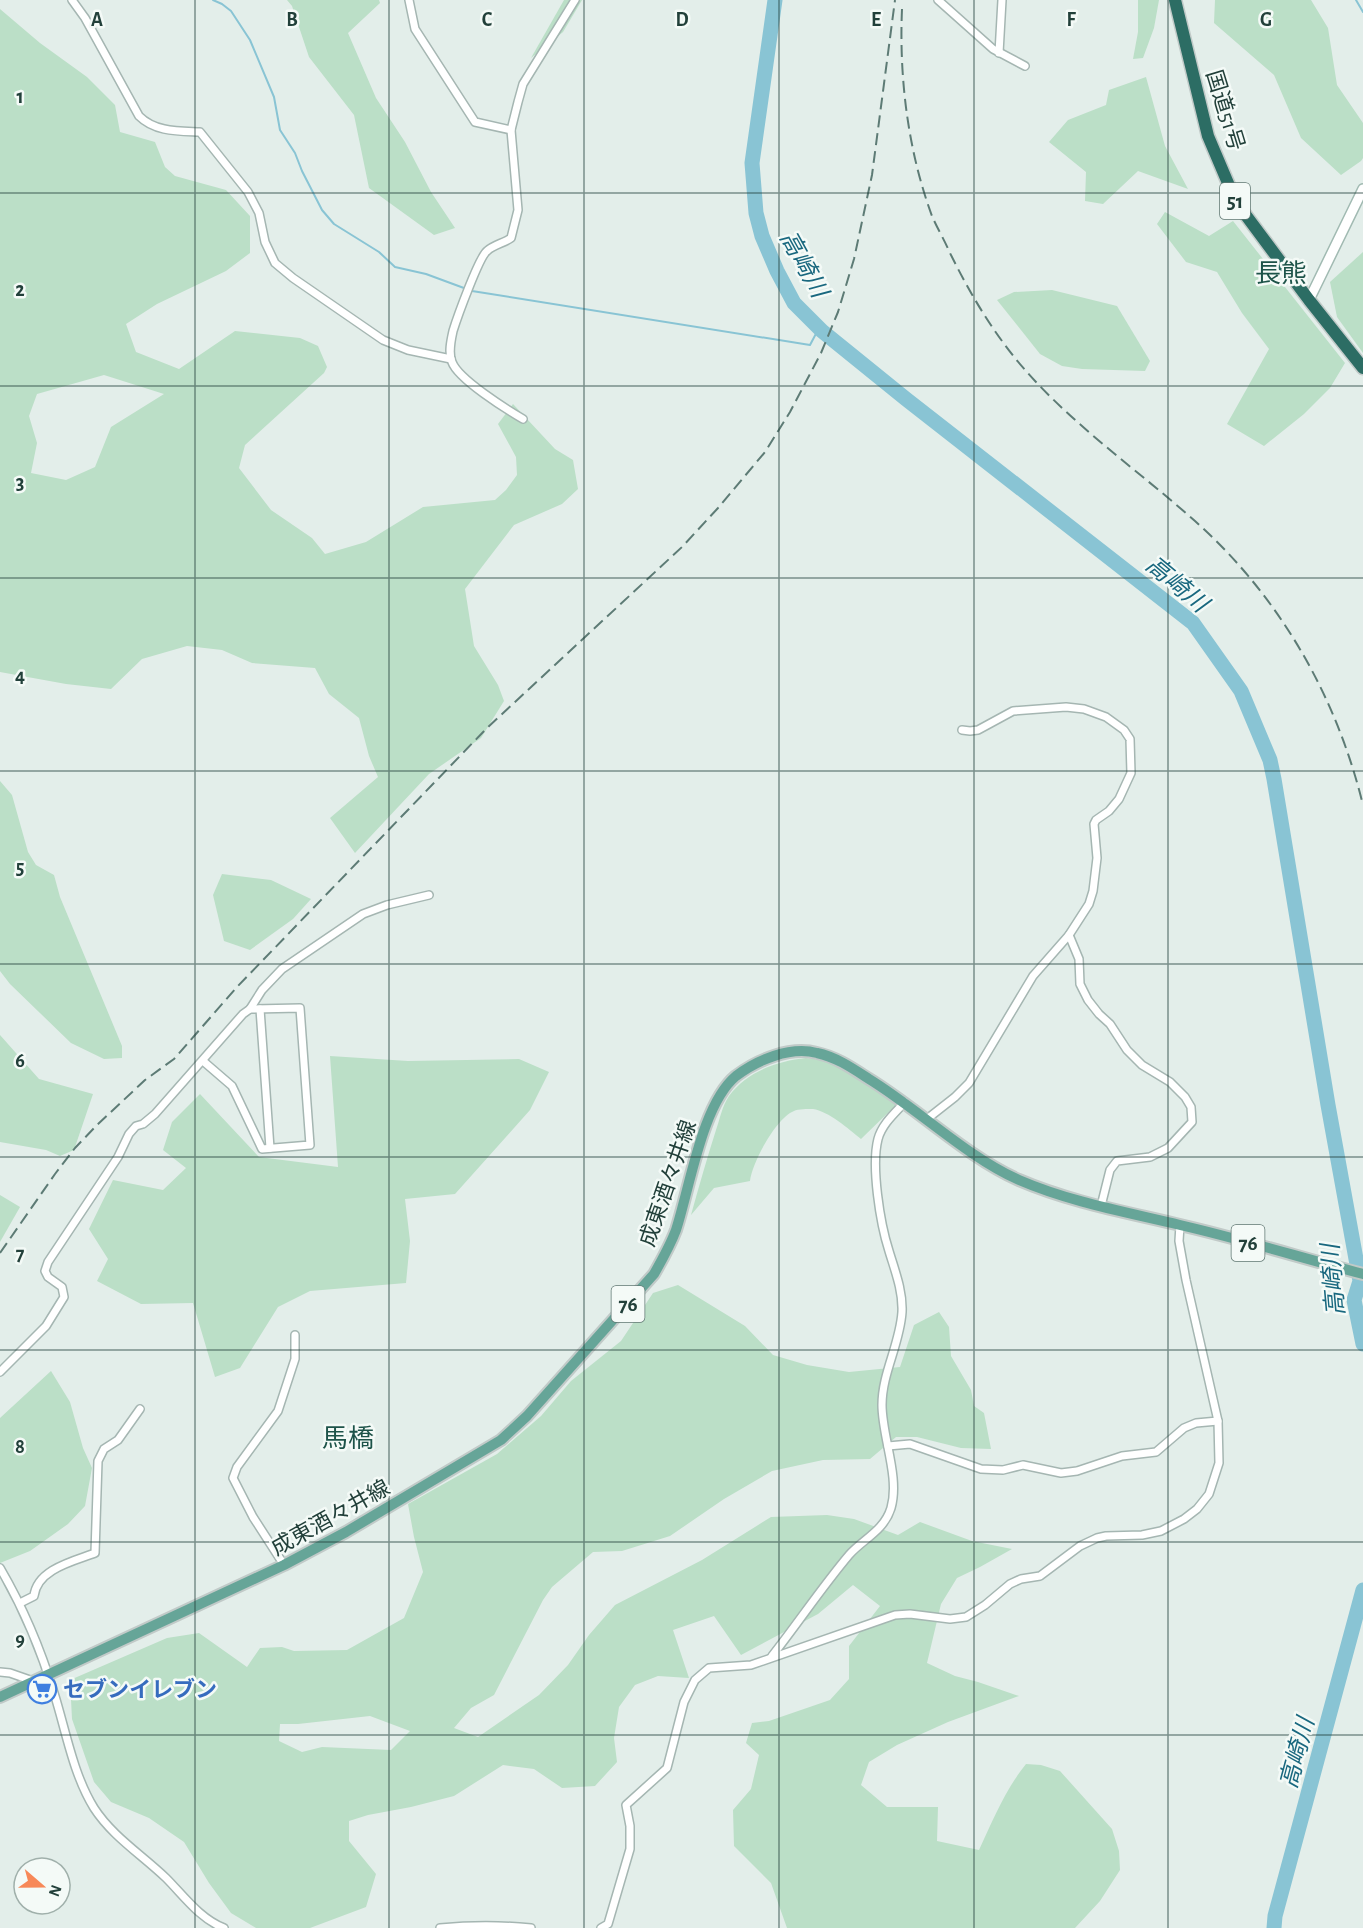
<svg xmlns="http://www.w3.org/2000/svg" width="1363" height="1928" viewBox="0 0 1363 1928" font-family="'Alegreya Sans','Noto Sans JP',sans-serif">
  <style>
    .green { fill: #bbdfc7; fill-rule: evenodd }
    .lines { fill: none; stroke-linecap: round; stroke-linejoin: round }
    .stream { stroke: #89c4d4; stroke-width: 2 }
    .river { stroke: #89c4d4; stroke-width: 15 }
    .street-casing { stroke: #a5b6b2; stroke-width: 10 }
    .secondary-casing { stroke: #a1bab2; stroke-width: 12 }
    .primary-casing { stroke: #c1cac8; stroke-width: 14 }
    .highway-casing { stroke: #c1cac8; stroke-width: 15 }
    .street { stroke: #fff; stroke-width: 7 }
    .secondary { stroke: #fff; stroke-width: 9 }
    .primary { stroke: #66a598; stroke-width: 10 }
    .highway { stroke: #2c6d64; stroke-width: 12 }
    .rail { stroke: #5d7b75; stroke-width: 2; stroke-dasharray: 12 6; stroke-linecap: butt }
    .grid { fill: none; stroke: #22403a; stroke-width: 1.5; stroke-opacity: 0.55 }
    .labels { text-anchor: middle; stroke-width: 5; stroke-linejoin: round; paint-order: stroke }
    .shield { fill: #f4faf7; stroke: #617873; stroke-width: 1.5 }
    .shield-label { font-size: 21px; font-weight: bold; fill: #22403a }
    .street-label { font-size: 22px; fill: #22403a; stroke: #f4faf7 }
    .shop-label { font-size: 22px; font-weight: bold; fill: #366cbe; stroke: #f4faf7; text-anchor: start }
    .water-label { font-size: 24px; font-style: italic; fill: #19687f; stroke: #f4faf7 }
    .quarter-label { font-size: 26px; fill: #1d5349; stroke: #f4faf7 }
    .grid-label { font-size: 20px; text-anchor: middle; font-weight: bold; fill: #22403a; stroke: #f4faf7; stroke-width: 5; stroke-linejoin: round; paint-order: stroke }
  </style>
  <rect width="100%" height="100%" fill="#e3eeea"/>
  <g class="green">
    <polygon points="287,0 379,0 380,3 348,33 376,98 405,142 431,192 455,228 434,235 369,188 354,115 309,57 292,6"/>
    <polygon points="564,0 582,0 563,32 531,58"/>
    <polygon points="1138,0 1159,0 1154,28 1143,58 1133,59 1138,32"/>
    <polygon points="1215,0 1311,0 1328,28 1337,85 1363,123 1363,158 1361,161 1341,175 1301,138 1274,75 1214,23"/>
    <path d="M0 9 40 43 87 77 115 105 120 132 155 142 165 167 175 176 226 190 250 216V253L226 271 157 304 126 324 136 352 179 369 235 331 300 338 318 346 327 367 324 373 245 445 239 468 271 510 312 538 325 554 366 542 423 507 495 500 506 490 517 475 516 457 498 424 513 404 555 449 573 460 578 489 562 504 514 525 465 589 474 646 498 685 504 701 481 738 429 774 355 853 330 818 378 777 369 756 359 718 329 694 315 668 252 663 222 650 187 646 142 659 111 689 66 684 0 672ZM104 375 164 394 111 427 95 467 66 480 31 473 37 443 29 416 37 394Z"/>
    <polygon points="1146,77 1165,146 1188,189 1138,171 1103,204 1085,201 1086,172 1049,142 1068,120 1106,105 1109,90"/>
    <polygon points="1165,212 1209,236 1233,221 1345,363 1330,388 1304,414 1264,446 1227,424 1269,349 1242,313 1217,272 1186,262 1157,224"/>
    <polygon points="1363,252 1363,353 1337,317 1330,282"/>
    <polygon points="1052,290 1117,306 1150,361 1145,371 1082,369 1062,366 1040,354 997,300 1014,292"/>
    <polygon points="0,781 12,795 28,852 36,865 54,875 60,897 122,1046 122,1058 104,1059 71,1043 10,984 0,971"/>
    <polygon points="222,874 271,880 311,899 293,919 250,950 224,941 213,895"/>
    <polygon points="0,1035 39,1079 93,1094 74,1150 60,1156 46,1150 0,1142"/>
    <polygon points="330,1056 408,1061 519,1059 549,1072 530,1110 455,1194 405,1199 410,1241 406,1283 310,1291 278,1307 240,1368 215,1377 193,1303 141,1304 97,1281 108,1259 89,1229 113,1180 163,1190 186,1168 163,1150 172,1122 200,1094 259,1157 338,1167"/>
    <path d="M806 1058C841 1060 870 1084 899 1102L861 1139C849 1129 828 1111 813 1109 808 1109 798 1109 794 1111 776 1118 752 1163 750 1181L714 1188 691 1215C699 1186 707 1158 716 1130 720 1119 722 1106 729 1096 747 1071 778 1061 806 1058Z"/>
    <polygon points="0,1195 20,1207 0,1242"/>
    <path d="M678 1285 745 1326 773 1355 807 1365 849 1372 900 1367 914 1325 939 1312 949 1327 951 1356 971 1390 974 1406 984 1413 991 1449 961 1448 917 1437H896L870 1459 823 1460 772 1471 724 1499 670 1536 622 1551 593 1552 552 1587 543 1600 494 1695 471 1708 454 1728 478 1737 539 1695 568 1665 589 1635 615 1605 702 1560 771 1517 827 1515 854 1519 898 1535 920 1522 972 1541 1012 1549 980 1567 957 1578 941 1604 927 1663 955 1676 978 1682 1019 1696 948 1722 897 1745 869 1762 861 1785 887 1807H938L937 1841 979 1850C993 1820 1005 1790 1026 1764L1041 1765 1060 1771 1112 1829 1119 1851 1120 1870 1100 1901 1075 1928H787L771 1883 734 1846 733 1810 751 1789 759 1755 746 1743 752 1723 769 1721 830 1700 849 1679V1646L880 1606 853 1585 818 1614 741 1655 714 1616 673 1630 689 1678 658 1676 635 1685 619 1707 614 1738 617 1762 595 1786 562 1788 534 1769 503 1765 454 1796 411 1807 368 1815 349 1821V1841L376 1874 366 1907 310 1928H256L231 1913 209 1883 184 1842 149 1818 111 1802 94 1782 72 1719 70 1680 167 1638 199 1633 247 1667 260 1648 282 1647 294 1651 347 1650 404 1618 423 1572 414 1537 408 1504 497 1454 541 1416 571 1381 621 1341 653 1293ZM370 1716 410 1731 391 1750 322 1747 302 1752 279 1741 280 1724H298Z"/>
    <polygon points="51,1371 70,1402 83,1448 92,1468 85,1506 68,1524 30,1551 0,1563 0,1418"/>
  </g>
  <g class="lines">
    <g class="stream">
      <polyline points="213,0 222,4 231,11 250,40 274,97 280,130 295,153 302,171 322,210 334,224 379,252 395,267 426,274 472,291 810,345 819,328"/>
      <polyline points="1356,0 1363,12"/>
    </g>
    <g class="river">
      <polyline points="775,0 752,163 756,213 762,236 777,271 794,303 822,331 906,399 1193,623 1241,691 1270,760 1274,779 1328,1105 1360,1281 1354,1300 1363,1344"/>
      <polyline points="1274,1928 1275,1916 1363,1590"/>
    </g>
    <g class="street-casing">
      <g id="street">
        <path d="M72 0 85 18 139 116C155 132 178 131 200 132L248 192 259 213 265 242 275 263 293 278 383 340 408 350 451 359"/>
        <polyline points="409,0 415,29 475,122 511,130"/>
        <polyline points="938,0 993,49 1025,66"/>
        <polyline points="999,53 1002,0"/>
        <path d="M523 419C506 409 458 379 452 362 448 353 451 340 453 331 457 318 479 257 487 251 493 245 504 243 511 238L518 210 511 130 518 102 523 84 575 0"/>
        <polyline points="1069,935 1079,959 1080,984 1088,1000 1099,1014 1110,1024 1127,1050 1142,1065 1170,1082 1185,1097 1191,1107 1192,1122 1168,1148 1150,1157 1117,1161 1110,1170 1101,1206"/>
        <polyline points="260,1009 270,1148"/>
        <polyline points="203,1061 232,1086 262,1149 310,1145 300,1008 250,1009"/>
        <polyline points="927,1119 955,1097 969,1083 1033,976 1069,935 1089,904 1093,891 1097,858 1094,824 1096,820 1109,811 1119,799 1131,773 1130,739 1124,730 1106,717 1084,709 1066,707 1013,711 978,730 970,731 962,730"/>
        <polyline points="0,1372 46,1326 64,1297 62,1287 48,1277 45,1271 48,1262 118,1157 129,1134 136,1126 143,1124 155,1114 243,1014 250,1009 262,990 282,969 363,914 387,905 429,895"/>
        <polyline points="888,1446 910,1444 981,1469 1003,1470 1023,1465 1061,1473 1077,1471 1122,1456 1156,1452 1184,1428 1196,1423 1218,1421"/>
        <polyline points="284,1565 253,1517 233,1478 237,1467 278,1411 295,1359 295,1335"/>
        <path d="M0 1568C24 1609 40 1647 54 1693 66 1731 73 1774 94 1808 112 1836 142 1855 166 1878 183 1895 200 1919 224 1928"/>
        <path d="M20 1603 34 1596C37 1569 74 1561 95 1553L98 1461 104 1449 118 1440 140 1409"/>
        <path d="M772 1656C798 1623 822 1587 849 1555 863 1539 884 1531 891 1508 900 1477 882 1437 882 1405 882 1373 900 1344 902 1312 903 1291 895 1271 889 1251 880 1223 871 1166 878 1139 882 1124 895 1113 905 1102"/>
        <polyline points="0,1672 10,1673 33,1681"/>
        <path d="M440 1928C471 1925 501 1925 531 1928"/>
        <polyline points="601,1928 608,1924 630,1849 630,1826 626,1805 667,1768 684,1702 695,1680 709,1668 751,1665 895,1615 910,1614 950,1619 966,1617 985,1605 1010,1584 1021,1579 1040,1576 1080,1546 1097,1538 1106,1536 1142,1535 1161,1531 1184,1519 1197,1509 1209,1494 1219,1463 1218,1421 1186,1280 1179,1241 1180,1225"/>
      </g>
    </g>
    <g class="secondary-casing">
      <polyline id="secondary" points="1309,300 1363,189"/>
    </g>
    <g class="primary-casing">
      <path id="primary" d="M0 1697 284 1565 346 1532 501 1440 527 1416 654 1274C662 1260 670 1246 676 1230 690 1187 702 1104 736 1076 757 1060 790 1046 817 1053 836 1057 852 1068 869 1079 918 1109 967 1157 1019 1180 1070 1202 1126 1212 1180 1225 1241 1239 1302 1258 1363 1274"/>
    </g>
    <g class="highway-casing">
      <polyline id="highway" points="1175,0 1208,136 1236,202 1309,300 1363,368"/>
    </g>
    <use href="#street" class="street"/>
    <use href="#secondary" class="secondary"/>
    <use href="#primary" class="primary"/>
    <use href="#highway" class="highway"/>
    <g class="rail">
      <path d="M902 9C899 78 908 151 932 216 937 228 944 239 949 251 972 298 999 343 1036 382 1084 433 1142 474 1195 521 1279 596 1336 695 1363 805"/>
      <polyline points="0,1253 55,1174 75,1148 97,1125 145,1080 174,1059 237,987 487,728 682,547 718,508 765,452 790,412 821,353 838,312 854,259 872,175 895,0"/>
    </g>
  </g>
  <path class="grid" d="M195 0V1928M389 0V1928M584 0V1928M779 0V1928M974 0V1928M1168 0V1928M0 193H1363M0 386H1363M0 578H1363M0 771H1363M0 964H1363M0 1157H1363M0 1350H1363M0 1542H1363M0 1735H1363"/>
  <defs>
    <g id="supermarket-ring" transform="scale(1.5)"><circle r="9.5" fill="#f4faf7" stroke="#3f7fe0" stroke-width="1.5"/><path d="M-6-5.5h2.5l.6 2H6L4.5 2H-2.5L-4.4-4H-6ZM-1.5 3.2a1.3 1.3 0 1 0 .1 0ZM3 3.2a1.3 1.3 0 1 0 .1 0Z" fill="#3f7fe0"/></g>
  </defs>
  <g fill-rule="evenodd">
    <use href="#supermarket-ring" x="42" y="1689"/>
  </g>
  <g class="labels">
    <g class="shield">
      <rect x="1220" y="183" width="30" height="36" rx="4.5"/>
      <rect x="1231.5" y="1225" width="33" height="36" rx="4.5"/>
      <rect x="611.5" y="1286" width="33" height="36" rx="4.5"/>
    </g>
    <g class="shield-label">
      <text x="1235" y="208">51</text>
      <text x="1248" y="1250">76</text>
      <text x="628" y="1311">76</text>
    </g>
    <g class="street-label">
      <text transform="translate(1226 110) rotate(73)" y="8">国道51号</text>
      <text transform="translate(667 1183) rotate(-71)" y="8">成東酒々井線</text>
      <text transform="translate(330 1517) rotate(-29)" y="8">成東酒々井線</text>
    </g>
    <g class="shop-label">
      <text x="63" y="1697">セブンイレブン</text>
    </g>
    <g class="water-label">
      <text transform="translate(804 264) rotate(61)" y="8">高崎川</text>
      <text transform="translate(1177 584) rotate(40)" y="8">高崎川</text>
      <text transform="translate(1333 1280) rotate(-95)" y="8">高崎川</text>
      <text transform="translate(1297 1753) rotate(-75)" y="8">高崎川</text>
    </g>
    <g class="quarter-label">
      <text x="1281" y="282">長熊</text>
      <text x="348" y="1447">馬橋</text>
    </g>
  </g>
  <g class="grid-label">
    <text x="97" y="26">A</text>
    <text x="292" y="26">B</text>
    <text x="487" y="26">C</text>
    <text x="682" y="26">D</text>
    <text x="876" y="26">E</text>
    <text x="1071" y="26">F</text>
    <text x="1266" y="26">G</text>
    <text x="20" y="103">1</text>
    <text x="20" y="296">2</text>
    <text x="20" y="489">3</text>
    <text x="20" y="682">4</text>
    <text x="20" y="874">5</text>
    <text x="20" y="1067">6</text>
    <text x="20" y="1260">7</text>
    <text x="20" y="1453">8</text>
    <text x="20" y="1646">9</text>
  </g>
  <g transform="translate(42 1886) rotate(110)"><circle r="28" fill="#f4faf7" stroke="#a0b0ab" stroke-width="1.5"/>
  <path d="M0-4.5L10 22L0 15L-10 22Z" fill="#f78858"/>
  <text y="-9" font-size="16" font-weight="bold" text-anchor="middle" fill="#22403a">N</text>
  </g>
</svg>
